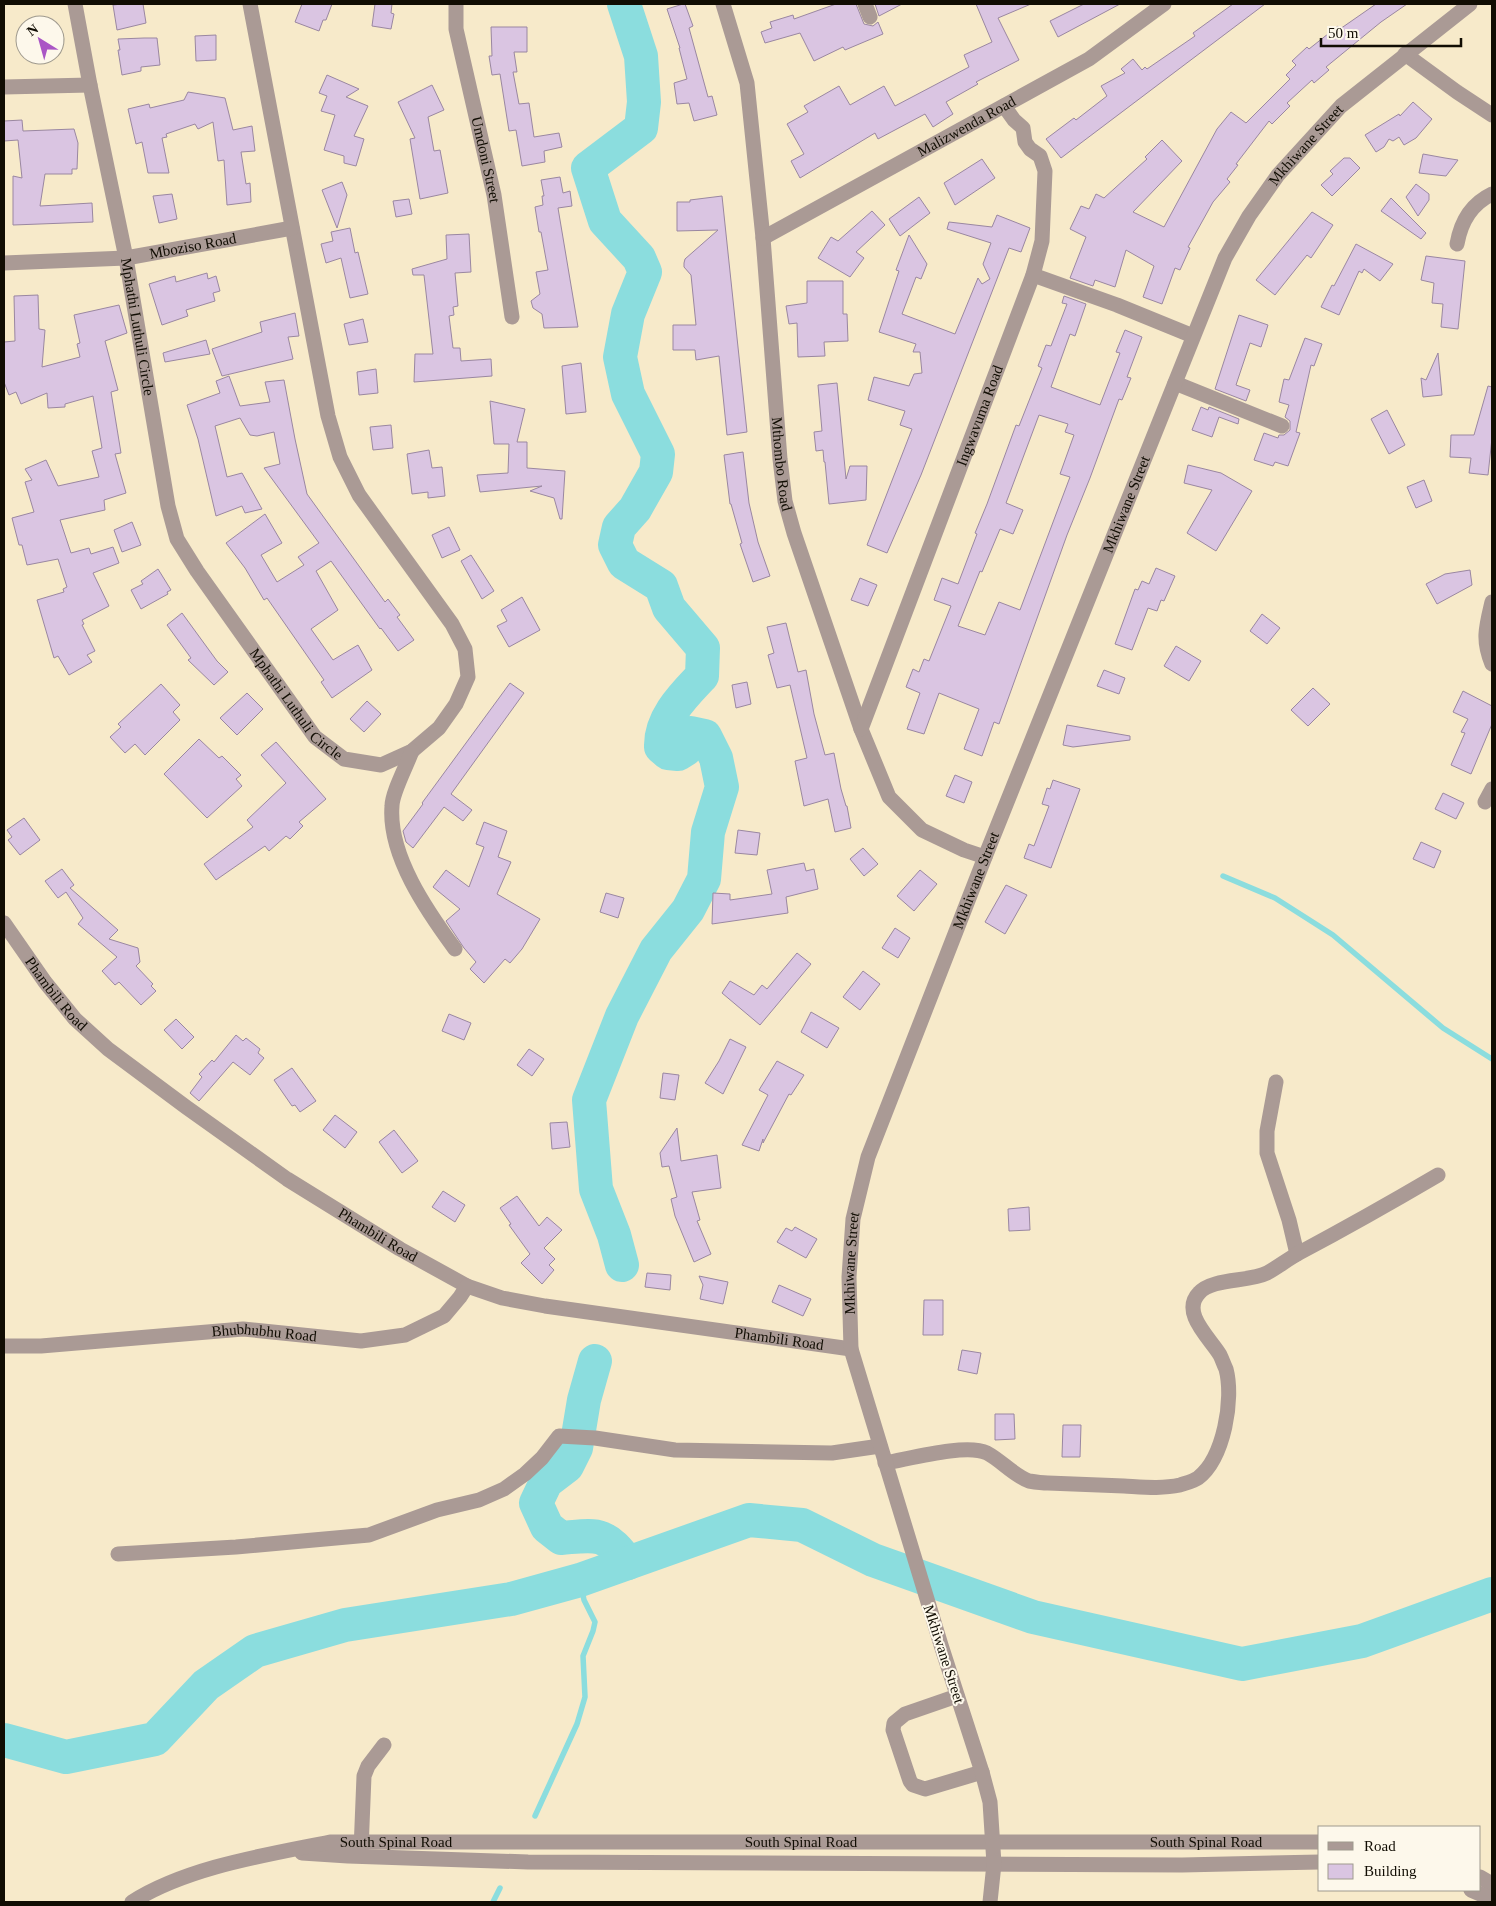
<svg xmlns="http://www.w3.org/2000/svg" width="1496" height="1906" viewBox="0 0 1496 1906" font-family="Georgia,serif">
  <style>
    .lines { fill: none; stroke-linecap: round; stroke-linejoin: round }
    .stream { stroke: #8bddde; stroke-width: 5.5 }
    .river { stroke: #8bddde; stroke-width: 34 }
    .building { fill: #dac5e2; stroke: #9a87a1; fill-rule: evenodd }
    .minor { stroke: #aa9a95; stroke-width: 15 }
    .labels { text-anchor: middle; stroke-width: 4; stroke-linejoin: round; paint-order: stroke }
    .street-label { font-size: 15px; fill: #110d03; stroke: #fdf8eb }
  </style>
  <rect width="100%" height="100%" fill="#f7eaca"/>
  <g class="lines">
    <g class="stream">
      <polyline points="1223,876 1275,898 1333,935 1443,1028 1492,1059"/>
      <polyline points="535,1816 577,1724 585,1697 583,1656 593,1631 595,1622 584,1600 580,1580"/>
      <polyline points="493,1902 500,1888"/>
    </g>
    <g class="river">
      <path d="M622 1265 614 1235 596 1189 589 1100 622 1016 656 950 688 910 704 879 708 832 722 787 716 758 705 736 691 733 686 749 678 754 668 753 661 747C660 718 684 695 702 676L703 648 669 608 661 586 624 563 615 545 619 527 635 509 656 472 658 454 628 394 620 357 628 314 645 272 639 258 605 221 588 168 641 128 644 102 641 56 624 4"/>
      <path d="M595 1361 584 1400 576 1448 567 1466 546 1482 536 1503 547 1527 561 1538C598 1535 604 1531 628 1563"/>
      <polyline points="4,1740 66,1757 155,1739 206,1685 255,1651 345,1625 511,1599 580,1580 749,1520 802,1525 873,1560 1033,1617 1242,1664 1362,1641 1492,1594"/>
    </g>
  </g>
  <g class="building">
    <polygon points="122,4 143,4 146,23 117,30 113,5"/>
    <polygon points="302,4 332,4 326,20 323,20 319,31 295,22"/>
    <polygon points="375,4 392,4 391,13 394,14 391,29 372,26"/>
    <polygon points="683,4 685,4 693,26 689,28 708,97 712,96 717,115 694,121 689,103 677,104 674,83 687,79 679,48 680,48 667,9"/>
    <polygon points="836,4 856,4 864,24 873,26 878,22 883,34 845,50 843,47 814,61 800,33 765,43 761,32 772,28 770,22 793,15 794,19"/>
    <polygon points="875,4 902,4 879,16"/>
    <polygon points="976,4 1031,4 998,18 1019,60 976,82 978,84 946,102 953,114 933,127 925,114 878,139 875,133 800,178 791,161 804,154 787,124 808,112 804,106 839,86 850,105 884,86 895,106 969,67 964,55 992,42"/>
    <polygon points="1084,4 1120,4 1058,37 1050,21"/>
    <polygon points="1233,4 1265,4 1061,158 1046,139 1074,118 1076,120 1107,96 1101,86 1125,73 1121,69 1133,59 1142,70 1145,67 1147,69 1195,36 1193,33"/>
    <polygon points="1376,4 1407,4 1381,22 1326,67 1329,70 1314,83 1312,80 1287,103 1290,106 1272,124 1269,121 1236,164 1238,165 1227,179 1230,182 1213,202 1188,247 1190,248 1180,270 1175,268 1162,304 1143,297 1154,266 1126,250 1115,287 1095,280 1093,286 1070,278 1086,237 1070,229 1081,206 1089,209 1096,194 1104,198 1147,159 1145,157 1162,140 1182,161 1133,212 1164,227 1217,129 1231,112 1246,123 1290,79 1286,75 1296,65 1292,61 1307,47 1309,49 1338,26 1340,29"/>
    <polygon points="491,27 527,27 527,52 514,52 517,72 513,72 519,104 529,103 534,137 559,133 562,147 544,151 545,162 522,166 516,130 509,131 500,74 492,75 489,56 492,56"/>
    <polygon points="216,35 216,60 196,61 195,36"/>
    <polygon points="144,38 157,38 160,65 141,67 141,71 122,75 118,50 120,50 118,39"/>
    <polygon points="327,75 359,89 346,97 368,106 354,136 364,139 356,166 344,163 344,156 324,150 335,115 321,111 327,96 319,93"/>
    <polygon points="432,85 444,110 428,117 434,151 440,150 448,193 420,199 410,139 415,138 398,102"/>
    <polygon points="188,92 225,98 233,130 252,126 255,151 241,152 246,184 250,183 251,202 227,205 224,160 218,161 213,122 198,129 195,124 166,134 167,137 162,138 169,173 148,173 142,142 136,144 128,109 149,104 150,108 184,100"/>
    <polygon points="1413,102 1432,119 1416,138 1404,145 1399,137 1393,141 1389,139 1384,147 1376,152 1365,135 1399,114 1400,116"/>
    <polygon points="22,120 23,131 74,129 78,143 77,169 72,169 72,174 45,174 40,206 92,203 93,222 13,225 13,176 22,178 18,140 4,141 4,121"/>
    <polygon points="1423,154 1445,158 1458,160 1446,176 1419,173"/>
    <polygon points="1344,158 1350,158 1360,168 1332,196 1321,185 1333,174 1330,171"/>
    <polygon points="982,159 995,178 955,205 944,183"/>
    <polygon points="560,177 563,193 570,191 572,206 558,208 578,327 544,328 542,314 533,308 531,301 540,294 536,272 548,270 541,232 539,232 535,207 543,205 542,196 544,196 541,180"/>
    <polygon points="342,182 347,195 337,228 322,190"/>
    <polygon points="1416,184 1429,194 1429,200 1418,216 1406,197"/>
    <polygon points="172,194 177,219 159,223 153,196"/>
    <polygon points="722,196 747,432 727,435 719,356 696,360 695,350 673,350 673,325 696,325 691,275 684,267 684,263 685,259 718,230 677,231 677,202 690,202 690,200"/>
    <polygon points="919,197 930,213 900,236 889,219"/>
    <polygon points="1391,198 1426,233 1421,239 1381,211"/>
    <polygon points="409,199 412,214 396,217 393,201"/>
    <polygon points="872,211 885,225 856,252 864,258 850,277 818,258 831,237 838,241"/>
    <polygon points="1312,212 1333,225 1311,258 1307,255 1275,295 1256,280"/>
    <polygon points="997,215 1030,228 1021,252 1009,248 921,475 887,553 867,545 912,429 900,425 905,411 868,400 874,377 909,386 914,374 922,373 920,352 913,352 916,344 879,332 899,271 896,270 909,235 927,264 921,279 916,277 902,314 955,334 978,278 982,284 990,279 983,264 991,243 947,229 949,222 992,227"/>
    <polygon points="350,228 355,253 358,252 368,294 350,298 341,258 326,263 321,244 333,241 331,232"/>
    <polygon points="469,234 471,272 455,273 458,306 453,307 454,315 449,316 453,348 460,348 461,361 491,359 492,376 414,382 415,354 433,354 424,275 413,275 412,269 447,259 446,235"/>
    <polygon points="1356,244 1393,264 1380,281 1364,269 1362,273 1359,271 1339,315 1321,307 1332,285 1334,286"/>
    <polygon points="1426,256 1465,261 1458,329 1441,327 1443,304 1432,303 1434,283 1421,280"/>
    <polygon points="207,273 208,279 216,276 220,291 213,293 215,301 186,310 188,316 162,325 149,284 175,276 176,282"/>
    <polygon points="807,281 843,281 843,314 847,314 848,341 824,342 825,356 798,357 797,323 789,324 786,306 807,303"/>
    <polygon points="38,295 39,329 45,330 42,367 80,357 77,344 80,343 74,315 119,305 127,333 105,341 118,390 111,392 121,453 115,454 126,493 104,500 105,510 60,520 71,553 89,548 91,554 113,547 119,563 93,573 109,606 82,620 84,624 82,625 95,651 87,655 92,662 69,675 58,656 54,658 37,600 64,592 63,589 67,587 58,559 27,565 22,545 19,545 12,518 34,512 25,482 32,480 25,469 46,460 58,486 99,477 92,451 102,448 93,396 65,404 65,407 48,408 47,393 21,404 16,392 9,395 4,382 4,342 15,341 14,296"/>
    <path d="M1064 296 1086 304 1075 336 1070 334 1051 387 1100 405 1120 353 1116 352 1125 330 1142 337 1127 377 1131 378 1122 400 1119 399 1090 478 1067 535 999 724 994 722 982 756 964 749 979 709 939 693 924 734 907 729 920 693 906 687 913 669 919 672 924 659 929 661 951 606 934 600 942 578 958 584 977 534 975 533 987 504 1016 425 1019 426 1042 368 1038 366 1046 345 1051 346 1067 304 1062 303ZM1039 415 1068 424 1065 432 1074 435 1060 474 1070 477 1020 610 999 602 985 635 958 626 980 571 982 572 1000 529 1013 534 1023 510 1006 503Z"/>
    <polygon points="295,313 299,336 288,337 293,359 222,376 212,349 262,332 260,322"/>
    <polygon points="1239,315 1268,325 1261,347 1250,343 1236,385 1250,390 1246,401 1215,389"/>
    <polygon points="363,319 368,342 349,345 344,324"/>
    <polygon points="1305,338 1322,344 1314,366 1311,365 1296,432 1300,433 1288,466 1275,462 1273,466 1254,460 1264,433 1278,438 1279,435 1284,435 1290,430 1290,421 1285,417 1289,405 1279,402 1284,379 1289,380"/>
    <polygon points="206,340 210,354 165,362 163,353"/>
    <polygon points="1438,353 1442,395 1423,397 1421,378 1426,380"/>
    <polygon points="581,363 586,412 566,414 562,366"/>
    <polygon points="376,369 378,393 359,395 357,372"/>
    <polygon points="229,376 240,406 270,402 265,382 284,380 295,439 307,494 385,602 388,599 400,615 397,617 414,640 398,651 381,628 380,629 331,561 316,571 338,610 311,629 333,660 358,645 372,670 332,698 321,682 324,680 267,598 264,600 245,568 226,543 265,514 282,543 261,555 277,582 304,565 298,557 319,543 264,468 280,464 274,432 257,436 250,435 240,418 215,426 227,477 242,473 262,509 245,513 242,506 216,516 198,439 187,405 220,393 216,381"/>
    <polygon points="837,383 846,479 850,466 867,466 866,500 829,504 825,462 824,462 823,450 816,451 814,432 822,431 818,385"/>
    <polygon points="1488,386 1492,387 1492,438 1488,475 1469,473 1471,458 1450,457 1451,435 1474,435"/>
    <polygon points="490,401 525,409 517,442 527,442 527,468 565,471 562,519 560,519 554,498 530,491 542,486 480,492 477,475 508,473 509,444 494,444"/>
    <polygon points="1201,407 1208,410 1209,407 1239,419 1238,424 1219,417 1212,437 1192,430"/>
    <polygon points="1387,410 1405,445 1389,454 1371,419"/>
    <polygon points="391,425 393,448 373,450 370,427"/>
    <polygon points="429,450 432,468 442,467 445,496 428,498 428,492 412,494 407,454"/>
    <polygon points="743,452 749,503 758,542 770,576 753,582 740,544 742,543 731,504 730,504 724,455"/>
    <polygon points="1188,465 1221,473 1252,491 1216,551 1187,533 1212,490 1184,483"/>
    <polygon points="1424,480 1432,501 1416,508 1407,487"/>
    <polygon points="132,522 141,545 122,552 114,530"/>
    <polygon points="449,527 460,550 442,558 432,535"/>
    <polygon points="471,555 494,591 482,599 461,561"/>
    <polygon points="1156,568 1175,576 1164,601 1161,600 1157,611 1148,608 1132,650 1115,644 1135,589 1138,590 1142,581 1149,584"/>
    <polygon points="158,569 171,590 167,592 168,594 141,609 131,590 143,584 141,581"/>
    <polygon points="1470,570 1472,585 1437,604 1426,584 1445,574"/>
    <polygon points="860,578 877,585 868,606 851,600"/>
    <polygon points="522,597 540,630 509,647 497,626 507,621 501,610"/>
    <polygon points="182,613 217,661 228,672 214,685 188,660 191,658 167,625"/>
    <polygon points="1262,614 1280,628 1267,644 1250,631"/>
    <polygon points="786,623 798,672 806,670 814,714 825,755 834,753 841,789 846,806 847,806 851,828 835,832 828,799 804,806 795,761 807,758 790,685 777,688 768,655 774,653 767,627"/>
    <polygon points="1176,646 1201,661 1189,681 1164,666"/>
    <polygon points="1104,670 1125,678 1119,694 1097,686"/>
    <polygon points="747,682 751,704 736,708 732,685"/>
    <polygon points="510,683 524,693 451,794 472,810 463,821 444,807 413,848 406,842 403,831 423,804 422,803"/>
    <polygon points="161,684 180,705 173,712 180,720 145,755 135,744 125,753 110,737 121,727 118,724"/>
    <polygon points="1313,688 1330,704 1308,726 1291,710"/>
    <polygon points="1463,691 1492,706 1492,724 1471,774 1451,765 1465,733 1461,732 1468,719 1453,712"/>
    <polygon points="247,693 263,709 237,735 220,718"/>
    <polygon points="367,701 381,714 364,732 350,719"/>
    <polygon points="1067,725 1130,736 1130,740 1073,747 1063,745"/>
    <polygon points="199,739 219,758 222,756 241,775 236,779 242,786 207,818 164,774"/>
    <polygon points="276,742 326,799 299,822 303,826 290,839 286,836 269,851 265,846 216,880 204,864 253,827 247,820 286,783 261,755"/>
    <polygon points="955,775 972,782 964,803 946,796"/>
    <polygon points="1053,780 1080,789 1051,868 1024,858 1029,844 1034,846 1049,806 1042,804 1047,788 1050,789"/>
    <polygon points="1443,793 1464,803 1456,819 1435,809"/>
    <polygon points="24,818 40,840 20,855 8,840 12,837 7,830"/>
    <polygon points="484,822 507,831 498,857 511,862 497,894 540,919 522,949 510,963 505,959 484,983 470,969 476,962 464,948 446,921 460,909 433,887 446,870 469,887 484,847 476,844"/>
    <polygon points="738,830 760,833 757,855 735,853"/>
    <polygon points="1421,842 1441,851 1434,868 1413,859"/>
    <polygon points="863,848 878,864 864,876 850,859"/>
    <polygon points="804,863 806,871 814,869 818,889 786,897 788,913 712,924 713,893 730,894 730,900 772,894 767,870"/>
    <polygon points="62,869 74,885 70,888 118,930 109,939 138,948 140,962 136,966 153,984 151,986 156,991 141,1005 119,982 115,985 102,971 117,957 78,924 83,918 66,892 58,898 45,881"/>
    <polygon points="920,870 937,884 914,911 897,896"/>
    <polygon points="1006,885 1027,895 1005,934 985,922"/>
    <polygon points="606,893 624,898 618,918 600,912"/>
    <polygon points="895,928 910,938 898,958 882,948"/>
    <polygon points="797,953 811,964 760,1025 722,993 730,981 754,995 762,985 767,989"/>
    <polygon points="863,971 880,984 860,1010 843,997"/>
    <polygon points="811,1012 839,1028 827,1048 801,1032"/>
    <polygon points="449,1014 471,1023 464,1040 442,1031"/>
    <polygon points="176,1019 194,1037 182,1049 164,1030"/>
    <polygon points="236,1035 243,1041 246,1038 260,1049 258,1053 264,1058 250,1075 233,1062 199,1101 190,1093 202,1077 199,1074 212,1060 214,1062"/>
    <polygon points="730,1039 746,1047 723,1094 705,1083 719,1061"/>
    <polygon points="529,1049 544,1059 532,1076 517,1065"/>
    <polygon points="777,1061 804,1075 791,1095 789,1094 763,1143 763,1139 759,1151 742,1145 768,1095 759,1090"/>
    <polygon points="292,1068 316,1101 300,1112 295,1105 292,1106 274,1080"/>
    <polygon points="663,1073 679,1075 675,1100 660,1098"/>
    <polygon points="335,1115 357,1132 345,1148 323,1130"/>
    <polygon points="567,1122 570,1147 552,1149 550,1123"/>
    <polygon points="677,1128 681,1161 717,1155 721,1188 692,1192 700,1220 697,1221 711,1254 694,1262 675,1216 671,1199 677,1197 669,1166 662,1167 660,1153"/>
    <polygon points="394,1130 418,1161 402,1173 379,1142"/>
    <polygon points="443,1191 465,1205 455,1222 432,1207"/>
    <polygon points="517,1196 539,1226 547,1217 562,1230 544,1248 555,1259 549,1265 554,1270 542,1284 521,1263 530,1254 509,1225 511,1224 500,1208"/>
    <polygon points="1029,1207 1030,1230 1009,1231 1008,1209"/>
    <polygon points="795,1227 817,1239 806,1258 777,1242 786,1228 792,1231"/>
    <polygon points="647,1273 671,1275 670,1290 645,1287"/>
    <polygon points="699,1276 728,1282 723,1304 700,1299 703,1285"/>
    <polygon points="779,1285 811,1299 803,1316 772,1302"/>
    <polygon points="924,1300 943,1300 943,1335 923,1335"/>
    <polygon points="962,1350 981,1353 977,1374 958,1370"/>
    <polygon points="995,1414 1014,1414 1015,1439 995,1440"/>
    <polygon points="1063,1425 1081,1425 1080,1457 1062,1457"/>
  </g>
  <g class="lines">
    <g class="minor">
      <path id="s1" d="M75 4 90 85 126 258 168 506 177 539 197 571 315 737 344 759 381 765 412 751 439 728 456 704 468 677 465 649 452 624 359 495 340 457 328 416 250 4"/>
      <path id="s2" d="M456 4V29L494 195 512 317"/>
      <path id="s3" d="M723 4 747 83 763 238 780 459 785 501 794 533 861 729 889 797 922 830 964 850 985 857"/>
      <polyline points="865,4 870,17"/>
      <polyline points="1405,54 1457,92 1492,115"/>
      <polyline points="4,87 90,85"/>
      <path id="s4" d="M763 238 1089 59 1164 4"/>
      <path d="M1457 244C1461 221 1471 204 1492 194"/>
      <path id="s5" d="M4 263 126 258 292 228"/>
      <polyline points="1033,275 1117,305 1193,336"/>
      <polyline points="1175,383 1282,426"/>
      <path d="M1492 602C1486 627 1482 640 1492 664"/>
      <path id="s6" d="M861 729 1033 275 1042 241 1045 171 1040 156 1030 149 1025 142 1023 128 1014 120 1004 106"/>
      <path d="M412 751C407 765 392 793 392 806 388 855 427 911 455 949"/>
      <polyline points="1485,802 1492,789"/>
      <path id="s7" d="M4 923 45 982 75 1019 108 1049 186 1107 287 1179 400 1249 467 1286 502 1298 545 1306 851 1349"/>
      <polyline points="1276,1082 1267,1131 1267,1153 1289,1220 1297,1254"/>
      <path id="s8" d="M4 1346H41L243 1329 361 1341 405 1335 444 1316 460 1297 467 1286"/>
      <path d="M885 1463C909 1459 966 1443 987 1453 1002 1461 1013 1475 1029 1481 1035 1482 1042 1483 1048 1483 1073 1484 1099 1485 1124 1486 1143 1487 1162 1489 1180 1485 1186 1483 1194 1481 1198 1478 1224 1458 1234 1399 1226 1369 1224 1365 1222 1359 1220 1355 1211 1339 1180 1313 1199 1293 1212 1278 1249 1282 1267 1273 1278 1267 1288 1259 1299 1253 1346 1228 1392 1202 1438 1175"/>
      <polyline points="118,1554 236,1547 369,1535 437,1510 479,1500 504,1489 525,1474 542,1458 559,1436 595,1438 675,1450 832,1453 880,1446"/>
      <polyline points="957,1696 905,1714 894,1723 893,1730 910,1781 913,1785 925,1789 982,1772"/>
      <polyline points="361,1850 364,1776 368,1766 384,1745"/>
      <polyline points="302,1853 348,1856 528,1862 1182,1865 1320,1862"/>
      <polyline points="1480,1877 1492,1884"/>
      <polyline points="1471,1890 1492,1899"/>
      <path id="s9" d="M132 1902C187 1867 266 1855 330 1842H1320"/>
      <path id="s10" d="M990 1902 994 1864 990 1802 982 1772 941 1645 851 1349 849 1277 853 1219 868 1157 985 857 1225 258 1249 216 1278 175 1341 106 1470 4"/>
    </g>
  </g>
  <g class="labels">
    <g class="street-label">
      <text dy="5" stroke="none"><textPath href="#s4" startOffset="232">Malizwenda Road</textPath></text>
      <text dy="5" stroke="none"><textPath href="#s10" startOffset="1875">Mkhiwane Street</textPath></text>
      <text dy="5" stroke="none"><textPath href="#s2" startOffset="159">Umdoni Street</textPath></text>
      <text dy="5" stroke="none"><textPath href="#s5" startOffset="190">Mboziso Road</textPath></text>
      <text dy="5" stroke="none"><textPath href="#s1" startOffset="329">Mphathi Luthuli Circle</textPath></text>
      <text dy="5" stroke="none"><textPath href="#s6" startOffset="335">Ingwavuma Road</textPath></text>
      <text dy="5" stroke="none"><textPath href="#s3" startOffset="465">Mthombo Road</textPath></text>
      <text dy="5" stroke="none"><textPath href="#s10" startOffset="1470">Mkhiwane Street</textPath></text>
      <text dy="5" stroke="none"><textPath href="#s1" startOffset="749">Mphathi Luthuli Circle</textPath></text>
      <text dy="5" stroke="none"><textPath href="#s10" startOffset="1065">Mkhiwane Street</textPath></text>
      <text dy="5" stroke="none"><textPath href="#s7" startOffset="88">Phambili Road</textPath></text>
      <text dy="5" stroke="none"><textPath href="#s7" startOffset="492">Phambili Road</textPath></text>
      <text dy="5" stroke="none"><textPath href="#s10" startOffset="660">Mkhiwane Street</textPath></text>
      <text dy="5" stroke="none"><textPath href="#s8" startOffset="261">Bhubhubhu Road</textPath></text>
      <text dy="5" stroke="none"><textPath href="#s7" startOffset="912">Phambili Road</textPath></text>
      <text transform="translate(944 1654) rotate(72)" y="5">Mkhiwane Street</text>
      <text dy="5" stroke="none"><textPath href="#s9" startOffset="1084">South Spinal Road</textPath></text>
      <text dy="5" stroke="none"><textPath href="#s9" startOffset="274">South Spinal Road</textPath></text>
      <text dy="5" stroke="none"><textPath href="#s9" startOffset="679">South Spinal Road</textPath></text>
    </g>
  </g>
  <rect width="1496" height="1906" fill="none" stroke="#110d03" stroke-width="10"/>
  <rect x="1318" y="1826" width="162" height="65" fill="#fdf8eb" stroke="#9f9a8e"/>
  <rect x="1328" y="1842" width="25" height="8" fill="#aa9a95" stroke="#9f9a8e"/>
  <text x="1364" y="1851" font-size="15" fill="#110d03">Road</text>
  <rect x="1328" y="1864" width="25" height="15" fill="#dac5e2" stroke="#9f9a8e"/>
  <text x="1364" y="1876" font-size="15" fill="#110d03">Building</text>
  <g transform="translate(40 40) rotate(323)"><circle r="24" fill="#fdf8eb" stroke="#9f9a8e"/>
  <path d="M0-4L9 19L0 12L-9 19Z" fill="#aa56c5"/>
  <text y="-8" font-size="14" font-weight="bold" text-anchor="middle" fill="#110d03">N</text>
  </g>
  <path d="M1321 38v8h140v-8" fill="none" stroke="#110d03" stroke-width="2.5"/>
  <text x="1328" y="38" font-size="15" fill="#110d03" stroke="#fdf8eb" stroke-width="4" paint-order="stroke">50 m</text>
</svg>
